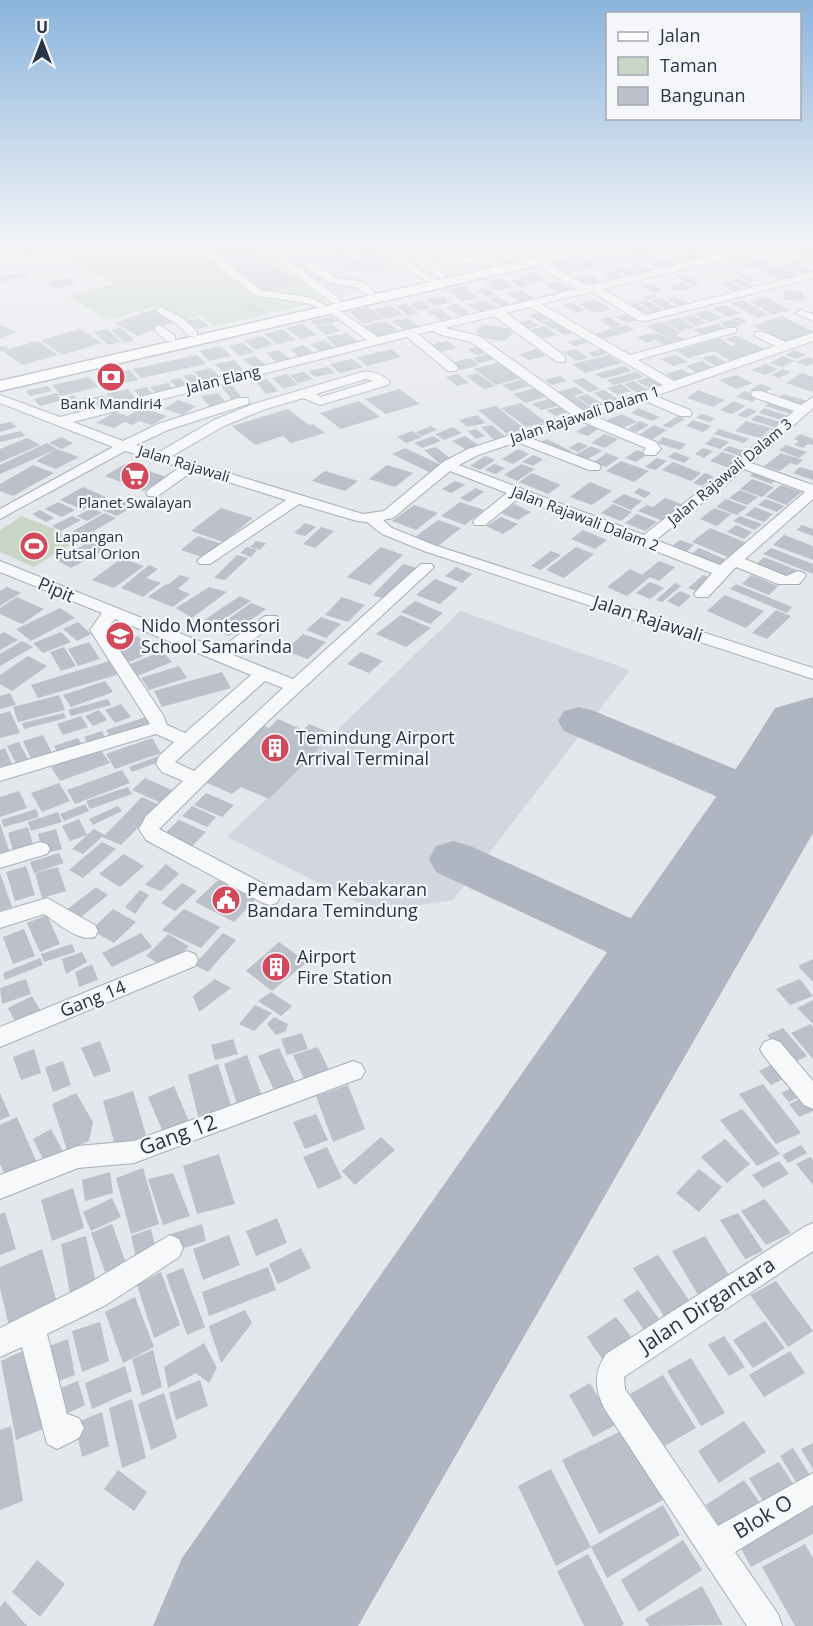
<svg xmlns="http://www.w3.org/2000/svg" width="813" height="1626" viewBox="0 0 813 1626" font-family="'Open Sans',sans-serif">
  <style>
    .built { fill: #d2d6de }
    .green { fill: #c9d6c5 }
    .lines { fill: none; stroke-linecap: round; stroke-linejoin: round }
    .taxiway { fill: #b0b6c1; fill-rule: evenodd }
    .runway { fill: #b0b6c1; fill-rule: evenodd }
    .building { fill: #bbc0ca }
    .minor-casing { stroke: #a9aeb7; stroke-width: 2 }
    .major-casing { stroke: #a3abb8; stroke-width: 3 }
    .path { stroke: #c2c5cb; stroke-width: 1.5; stroke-dasharray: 3 3; stroke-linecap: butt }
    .minor { fill: #f7f8fa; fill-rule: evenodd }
    .major { fill: #fff; fill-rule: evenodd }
    .labels { text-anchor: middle; stroke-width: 4.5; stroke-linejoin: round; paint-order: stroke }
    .far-street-label { font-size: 15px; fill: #2b3445; stroke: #f4f6f9 }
    .far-poi-label { font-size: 15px; fill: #2b3445; stroke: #f4f6f9 }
    .street-label { font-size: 18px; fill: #2b3445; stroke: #f4f6f9 }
    .poi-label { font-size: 18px; fill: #2b3445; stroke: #f4f6f9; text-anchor: start }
    .near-street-label { font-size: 21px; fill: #2b3445; stroke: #f4f6f9 }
  </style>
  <rect width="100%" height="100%" fill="#e4e7ec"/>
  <g class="built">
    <polygon points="293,244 312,244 374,289 337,297 272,248"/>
    <polygon points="460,611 630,670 453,900 376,912 227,837"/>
  </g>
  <g class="green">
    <polygon points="66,244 249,244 326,300 215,326 200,316 184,320 157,306 109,320 68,296 115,284 75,262 82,260"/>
    <polygon points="22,516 79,539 34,567 0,552 0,530"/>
  </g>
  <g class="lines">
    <g class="taxiway">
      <polygon points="579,707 594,711 759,779 776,796 786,818 780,830 763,835 746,830 739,814 727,801 564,731 558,721 564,711"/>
      <polygon points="453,841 470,846 639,922 653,922 695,903 713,909 720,923 713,937 674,955 682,987 674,1002 655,1009 636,1002 628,987 623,962 615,956 436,872 429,859 436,846"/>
    </g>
    <polygon class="runway" points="813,697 813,833 358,1626 153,1626 182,1558 744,757 775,708"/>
  </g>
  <g class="building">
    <polygon points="52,244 56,249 22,255 17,250"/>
    <polygon points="217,244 243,244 296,284 264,291 207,246"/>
    <polygon points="400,244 446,244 435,252 410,251"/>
    <polygon points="643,244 681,244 686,247 660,253"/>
    <polygon points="369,245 393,262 381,267 385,269 371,272 367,270 351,271 338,262 344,261 329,250 338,248 353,259 365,257 353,248"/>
    <polygon points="808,246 813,249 813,259 792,251"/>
    <polygon points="642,248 675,265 660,269 628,251"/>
    <polygon points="692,251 706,258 694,261 680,254"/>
    <polygon points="189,254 197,259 166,266 159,260"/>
    <polygon points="606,254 620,262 604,266 590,257"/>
    <polygon points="625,254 639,261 628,264 614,256"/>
    <polygon points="761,259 773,265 758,269 753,266 745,268 733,263 740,261 746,263"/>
    <polygon points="570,260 585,269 566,273 551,265"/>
    <polygon points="589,261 600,267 589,270 578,263"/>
    <polygon points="639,263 651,270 641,272 630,265"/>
    <polygon points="795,263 813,271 804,274 785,265"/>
    <polygon points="623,265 638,274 629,277 613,268"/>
    <polygon points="780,265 802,275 781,281 760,271"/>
    <polygon points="613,271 628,279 617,282 602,273"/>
    <polygon points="740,271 756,279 749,281 733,272"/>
    <polygon points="24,272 28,276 0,282 0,277"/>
    <polygon points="535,272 547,280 532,283 520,276"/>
    <polygon points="683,274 701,284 692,286 675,276"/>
    <polygon points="590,275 606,285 593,288 576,278"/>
    <polygon points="71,278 76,284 52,289 47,282"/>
    <polygon points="501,278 514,287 497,291 483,282"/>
    <polygon points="521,278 532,285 521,288 510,281"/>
    <polygon points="739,278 757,288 749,290 732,280"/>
    <polygon points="558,281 575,292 561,295 545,284"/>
    <polygon points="728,281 745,290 736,292 719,283"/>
    <polygon points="682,283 691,288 677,291 668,286"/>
    <polygon points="652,284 663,290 653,293 643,286"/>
    <polygon points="463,286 479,297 463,301 446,290"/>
    <polygon points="486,288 496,294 486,296 476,290"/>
    <polygon points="522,290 536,299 521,303 506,293"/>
    <polygon points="783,290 802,291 805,301 785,300"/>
    <polygon points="654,294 659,297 647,300 667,312 657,314 637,302 647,300 641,297"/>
    <polygon points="444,296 452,302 434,306 426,300"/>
    <polygon points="498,297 511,305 502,307 489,299"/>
    <polygon points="676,297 689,304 680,306 668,299"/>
    <polygon points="766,297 790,310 773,315 749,301"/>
    <polygon points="661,298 675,307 665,309 651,300"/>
    <polygon points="595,300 611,309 594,313 579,304"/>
    <polygon points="742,300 769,315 757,318 730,303"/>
    <polygon points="422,301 432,308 420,311 409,304"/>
    <polygon points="486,301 496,307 477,312 467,305"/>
    <polygon points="253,303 266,312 256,314 244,305"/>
    <polygon points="406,303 419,313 409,316 396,306"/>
    <polygon points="572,303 585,310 576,313 563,305"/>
    <polygon points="637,303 654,314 645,316 628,306"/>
    <polygon points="456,304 471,314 460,317 446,307"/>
    <polygon points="725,305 741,313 728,317 712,308"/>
    <polygon points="391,306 403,315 384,319 372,310"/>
    <polygon points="368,307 383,319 363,324 348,311"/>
    <polygon points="439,308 452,318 440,320 427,311"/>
    <polygon points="155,309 178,321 138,336 114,323"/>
    <polygon points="708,310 723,318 709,322 694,314"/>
    <polygon points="539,313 549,319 539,322 529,315"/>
    <polygon points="627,313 638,320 626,323 615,317"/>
    <polygon points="693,315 707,323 696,326 682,318"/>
    <polygon points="332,316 339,321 317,326 311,321"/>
    <polygon points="781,316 813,331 813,335 789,343 752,326"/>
    <polygon points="609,317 622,325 612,328 599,320"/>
    <polygon points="739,317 747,322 730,329 720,323"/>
    <polygon points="199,318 209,326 198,329 187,321"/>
    <polygon points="407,318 420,327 405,331 391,321"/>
    <polygon points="679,318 695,327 681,331 664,322"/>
    <polygon points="530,320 539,326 525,329 516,323"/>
    <polygon points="551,320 562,327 552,329 541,322"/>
    <polygon points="386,321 403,334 381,340 364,326"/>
    <polygon points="662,322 681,333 675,334 689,342 669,347 656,340 646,343 637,337 655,333 666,337 646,326"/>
    <polygon points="302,324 317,335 300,339 286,328"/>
    <polygon points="331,324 340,331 326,335 316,327"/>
    <polygon points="718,324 730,330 706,337 693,330"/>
    <polygon points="486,325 513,329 511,331 514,332 504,341 477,337 479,333 475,333 481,326"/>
    <polygon points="626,325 635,330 601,339 593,334"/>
    <polygon points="3,326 17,332 0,339 0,327"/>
    <polygon points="544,326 557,335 543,338 530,330"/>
    <polygon points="567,326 576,332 564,335 555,329"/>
    <polygon points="121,328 134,340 124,343 111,330"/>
    <polygon points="80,329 102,343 62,355 41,340"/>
    <polygon points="107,329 121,342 108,345 94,332"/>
    <polygon points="283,329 296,340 277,344 264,334"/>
    <polygon points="347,333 359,343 338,348 326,337"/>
    <polygon points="262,336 274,345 255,350 244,340"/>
    <polygon points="736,336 768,350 734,362 713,351 688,358 676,351 719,338 732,346 736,344 725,339"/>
    <polygon points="582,338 589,342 574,346 568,342"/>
    <polygon points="325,340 334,348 319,351 310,344"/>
    <polygon points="38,341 58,355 22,365 3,351 0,352 0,347 5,346 9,349"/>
    <polygon points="447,341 457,348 441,352 431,345"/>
    <polygon points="243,343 254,352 239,356 229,346"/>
    <polygon points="304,345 314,354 299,357 290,349"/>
    <polygon points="221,346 231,356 209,361 199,351"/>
    <polygon points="478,346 486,353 476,355 468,349"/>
    <polygon points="391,349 401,357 367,366 357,357"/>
    <polygon points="536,349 546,356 528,360 519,354"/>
    <polygon points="575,349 589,358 577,361 563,352"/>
    <polygon points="602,349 609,353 594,357 588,353"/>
    <polygon points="279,350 291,360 277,363 266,353"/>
    <polygon points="794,350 806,355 796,359 785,355"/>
    <polygon points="488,354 494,359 479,363 473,358"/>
    <polygon points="197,355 206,364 141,378 133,369"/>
    <polygon points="608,355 622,363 585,373 572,364"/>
    <polygon points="676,355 688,362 673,366 660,359"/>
    <polygon points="713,355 729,364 718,367 702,358"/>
    <polygon points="254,356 268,367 257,370 243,359"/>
    <polygon points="783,356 795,361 782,367 770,363"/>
    <polygon points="807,357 813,359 813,363 807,366 796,362"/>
    <polygon points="470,358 479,365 461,370 451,363"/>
    <polygon points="352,359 363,367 340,373 330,364"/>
    <polygon points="234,360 246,373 228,377 215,364"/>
    <polygon points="702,361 715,369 698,374 686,366"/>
    <polygon points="500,362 522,378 496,385 474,369"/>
    <polygon points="765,364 778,369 765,375 752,370"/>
    <polygon points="624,366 632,371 603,379 595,374"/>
    <polygon points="328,367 335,373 315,377 308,371"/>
    <polygon points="211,368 222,379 204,383 194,372"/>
    <polygon points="682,369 696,377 679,382 665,374"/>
    <polygon points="783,369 791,372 779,378 771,375"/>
    <polygon points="130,370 138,380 123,383 115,373"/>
    <polygon points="304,372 313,379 298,383 290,375"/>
    <polygon points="636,372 644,377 614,385 606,380"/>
    <polygon points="477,373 495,386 484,389 466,376"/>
    <polygon points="802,373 813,377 813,392 786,383"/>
    <polygon points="112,374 120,383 103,387 96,377"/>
    <polygon points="193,374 200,382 191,384 183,376"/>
    <polygon points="287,374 298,385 283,388 272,378"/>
    <polygon points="458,374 469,383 457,386 446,377"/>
    <polygon points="736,375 753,383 736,389 719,380"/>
    <polygon points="560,376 567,381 552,385 545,380"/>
    <polygon points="89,377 98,387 61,396 52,385"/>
    <polygon points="649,377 667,388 654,391 637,381"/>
    <polygon points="181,378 188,386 177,388 170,380"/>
    <polygon points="583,378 600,389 589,392 572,381"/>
    <polygon points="267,379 278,391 266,394 256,382"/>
    <polygon points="521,380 530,386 511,391 502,385"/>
    <polygon points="634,381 651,392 640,395 624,384"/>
    <polygon points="168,383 174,390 156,394 150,387"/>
    <polygon points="231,384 243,399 233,401 221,386"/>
    <polygon points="621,384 631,391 617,395 607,388"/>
    <polygon points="760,384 772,388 762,395 750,390"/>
    <polygon points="48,386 52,391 30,396 26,391"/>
    <polygon points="147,387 153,395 141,398 134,390"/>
    <polygon points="576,387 584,393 574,396 594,410 584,413 554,393"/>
    <polygon points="535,388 547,396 526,403 513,394"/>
    <polygon points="128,389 136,399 114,404 106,394"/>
    <polygon points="399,389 420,404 386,414 365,399"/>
    <polygon points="604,390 621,401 610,404 593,393"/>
    <polygon points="698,390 725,400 713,407 687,398"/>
    <polygon points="745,391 760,396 752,402 736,397"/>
    <polygon points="57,393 62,400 40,406 34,399"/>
    <polygon points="218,393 227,404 210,407 201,396"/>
    <polygon points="587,394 606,406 595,409 577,397"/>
    <polygon points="783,394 808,401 802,407 777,400"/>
    <polygon points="74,395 77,399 88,397 97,409 75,414 64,398"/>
    <polygon points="103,395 110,404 99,407 92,398"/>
    <polygon points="552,398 561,405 541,410 532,404"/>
    <polygon points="178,400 196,406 183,415 164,409"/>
    <polygon points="359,401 380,417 341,429 320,413"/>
    <polygon points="734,401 746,406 732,414 720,410"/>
    <polygon points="770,402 799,410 794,415 765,406"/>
    <polygon points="521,403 546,422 526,427 501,408"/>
    <polygon points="496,406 525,429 507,434 478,410"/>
    <polygon points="141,407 167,416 152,425 139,421 132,425 124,422 114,428 96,423 115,412 128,416"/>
    <polygon points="560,407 568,412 555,416 547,410"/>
    <polygon points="638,408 660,417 652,421 631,413"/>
    <polygon points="749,408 757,411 746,418 737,415"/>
    <polygon points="764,408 789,416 784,421 759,413"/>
    <polygon points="288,409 309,425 313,424 325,433 291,443 283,436 255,445 232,426"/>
    <polygon points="622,414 637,422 622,428 607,420"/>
    <polygon points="701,414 715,418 710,422 696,418"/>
    <polygon points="477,415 486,423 467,427 459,420"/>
    <polygon points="757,415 780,422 774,427 751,420"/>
    <polygon points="678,416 685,419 670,428 662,426"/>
    <polygon points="693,420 711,426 704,432 686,426"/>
    <polygon points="640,421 649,425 637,432 628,429"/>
    <polygon points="746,421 771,428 760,438 735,431"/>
    <polygon points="11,422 17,427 0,432 0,424"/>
    <polygon points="492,425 506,437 494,440 481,427"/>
    <polygon points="587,425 598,429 588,436 576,432"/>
    <polygon points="654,425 667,430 653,439 640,434"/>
    <polygon points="431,426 437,430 422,436 416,432"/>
    <polygon points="453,427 462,433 444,440 435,434"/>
    <polygon points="476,429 485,436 476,439 468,431"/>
    <polygon points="719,429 749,439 744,443 714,434"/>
    <polygon points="21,431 25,436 0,442 0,436"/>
    <polygon points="412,431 422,437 406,443 397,437"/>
    <polygon points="604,434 618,439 605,448 591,443"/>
    <polygon points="800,434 813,439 813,445 808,444 803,448 794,445 799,441 794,439"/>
    <polygon points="433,436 441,441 422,448 414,443"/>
    <polygon points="465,436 480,446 468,451 452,441"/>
    <polygon points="61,437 73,443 62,449 49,443"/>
    <polygon points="663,437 686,444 680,450 657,443"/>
    <polygon points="714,437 729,442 720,449 705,444"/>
    <polygon points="27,438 40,445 0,462 0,449"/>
    <polygon points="547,439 571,451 564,454 540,442"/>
    <polygon points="579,442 588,446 578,452 569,448"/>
    <polygon points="47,443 57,449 0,474 0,465"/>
    <polygon points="786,445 807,452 799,458 779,450"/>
    <polygon points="591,446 602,451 584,461 573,456"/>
    <polygon points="729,446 751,453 745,458 723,450"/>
    <polygon points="436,447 451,459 439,463 424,450"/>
    <polygon points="405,448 441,465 429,472 392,454"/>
    <polygon points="703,448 713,451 704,458 695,454"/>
    <polygon points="57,449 79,457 56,469 36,461"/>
    <polygon points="518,449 529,454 513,464 502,459"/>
    <polygon points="637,450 648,454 636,462 625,458"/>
    <polygon points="675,452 690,458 684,463 668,457"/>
    <polygon points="722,452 741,458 729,468 710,461"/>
    <polygon points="607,453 619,458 606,467 594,462"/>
    <polygon points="781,453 803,460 797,465 790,463 780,471 764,466"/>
    <polygon points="533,455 543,459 533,466 522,462"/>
    <polygon points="485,456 495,460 480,470 470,466"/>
    <polygon points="657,458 667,461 655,470 645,467"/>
    <polygon points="621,461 649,471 634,482 606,471"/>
    <polygon points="673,462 701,473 691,481 662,470"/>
    <polygon points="127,463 166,477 144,491 105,476"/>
    <polygon points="494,464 505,468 496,474 485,470"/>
    <polygon points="521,464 535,469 517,481 504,475"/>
    <polygon points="33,465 54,473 13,496 0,491 0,484"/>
    <polygon points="387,465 413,473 395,487 369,479"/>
    <polygon points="800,467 813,471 813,480 793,473"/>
    <polygon points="325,471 358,481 345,491 312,481"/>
    <polygon points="757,471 778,479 771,484 750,476"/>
    <polygon points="532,473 561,485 548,494 519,482"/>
    <polygon points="705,473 714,477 702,486 693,483"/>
    <polygon points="752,479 774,487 762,497 740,489"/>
    <polygon points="455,481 465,485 451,493 442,489"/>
    <polygon points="590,482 612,491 592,505 570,497"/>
    <polygon points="781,485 801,492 786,505 766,497"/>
    <polygon points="83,487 106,497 83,510 60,500"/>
    <polygon points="476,488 484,492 469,502 460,498"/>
    <polygon points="639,488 651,493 645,498 634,493"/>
    <polygon points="740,490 758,497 747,505 729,498"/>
    <polygon points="624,494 642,501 631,510 612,502"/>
    <polygon points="665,498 684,505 663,521 638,511 647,505 653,507"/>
    <polygon points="119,499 134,506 117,516 102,510"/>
    <polygon points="726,499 747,507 737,515 716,507"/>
    <polygon points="766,499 784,506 777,512 758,505"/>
    <polygon points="58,502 75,510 62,517 45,509"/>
    <polygon points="460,502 484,510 465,525 441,516"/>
    <polygon points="514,504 531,512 518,520 501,513"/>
    <polygon points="613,504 632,512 621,521 601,513"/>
    <polygon points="414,505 438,513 416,530 392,521"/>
    <polygon points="755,507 773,514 764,522 745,515"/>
    <polygon points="92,508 102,513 87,521 77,516"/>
    <polygon points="221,508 253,518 223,542 191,531"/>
    <polygon points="714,508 731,514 717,526 700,519"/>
    <polygon points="40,510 54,518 46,522 32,514"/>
    <polygon points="105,513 116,518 80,539 68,534"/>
    <polygon points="637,514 657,522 645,531 625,523"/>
    <polygon points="72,516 81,520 61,531 52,526"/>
    <polygon points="740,516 762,524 755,530 733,521"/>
    <polygon points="501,517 518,524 503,534 486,526"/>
    <polygon points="438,520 461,528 438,546 415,537"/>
    <polygon points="305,523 316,527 305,536 294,533"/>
    <polygon points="736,525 752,532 744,539 727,532"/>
    <polygon points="802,525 813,529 813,536 797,530"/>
    <polygon points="321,527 334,531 315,548 303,544"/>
    <polygon points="710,528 747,543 730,558 692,542"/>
    <polygon points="583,530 607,540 595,549 571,539"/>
    <polygon points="784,535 813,546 813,560 773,545"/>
    <polygon points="198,536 222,544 205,558 181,550"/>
    <polygon points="680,540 694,545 681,556 667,550"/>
    <polygon points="91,541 106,549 71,568 56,560"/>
    <polygon points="256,541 266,543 260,550 250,547"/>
    <polygon points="247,547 257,550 251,557 240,553"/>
    <polygon points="381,547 403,555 370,585 347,577"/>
    <polygon points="576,547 594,554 564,578 546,570"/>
    <polygon points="699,548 727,560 718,568 689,556"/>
    <polygon points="771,548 813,564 813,574 763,554"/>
    <polygon points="551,551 561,555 541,570 531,566"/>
    <polygon points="237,555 248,558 225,580 214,578"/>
    <polygon points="764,557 799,571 789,581 753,567"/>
    <polygon points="122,558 144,566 114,588 92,580"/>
    <polygon points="659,561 675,567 659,581 650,577 627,596 607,587 630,569 642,575"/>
    <polygon points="403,564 417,568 387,600 373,595"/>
    <polygon points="149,565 158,569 146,578 161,583 143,597 121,588"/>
    <polygon points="456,567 472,574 462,583 445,576"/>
    <polygon points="180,575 190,578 178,589 190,594 173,607 148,597 166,584 168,585"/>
    <polygon points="703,575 713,579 699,592 688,588"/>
    <polygon points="751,575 778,586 769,595 742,584"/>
    <polygon points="435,579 458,588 440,604 416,595"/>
    <polygon points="650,582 664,588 650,599 636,593"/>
    <polygon points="675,583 681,586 662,602 656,600"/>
    <polygon points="736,584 792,607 787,613 730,589"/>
    <polygon points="7,587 21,593 0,606 0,591"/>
    <polygon points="209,587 227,592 192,618 176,608"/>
    <polygon points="680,591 691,596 679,607 667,601"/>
    <polygon points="725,595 764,611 746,628 707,611"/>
    <polygon points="240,596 251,601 215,625 204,620"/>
    <polygon points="17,597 44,609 22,624 0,614 0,608"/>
    <polygon points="342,597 365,605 348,622 325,615"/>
    <polygon points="415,601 443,613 430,624 401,612"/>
    <polygon points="251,603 266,609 229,636 214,629"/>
    <polygon points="60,608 75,618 31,641 16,629"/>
    <polygon points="776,610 791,616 767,639 752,633"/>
    <polygon points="401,615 431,628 406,647 376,634"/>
    <polygon points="321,617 341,624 326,638 306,630"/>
    <polygon points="78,622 91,634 77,641 63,629"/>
    <polygon points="125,630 132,637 115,643 108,636"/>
    <polygon points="4,632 18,640 0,650 0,634"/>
    <polygon points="61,632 71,642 43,653 33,643"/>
    <polygon points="303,634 326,642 308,659 285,651"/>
    <polygon points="138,636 153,652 129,662 114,645"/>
    <polygon points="22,641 33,647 0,666 0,654"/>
    <polygon points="89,642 100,659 78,666 68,649"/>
    <polygon points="64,647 76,666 61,671 50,652"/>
    <polygon points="162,651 172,662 137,676 128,665"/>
    <polygon points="361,652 383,661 369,673 347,664"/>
    <polygon points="28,656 47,666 12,691 0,684 0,675"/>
    <polygon points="109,661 117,675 38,698 31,685"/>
    <polygon points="179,666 187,678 149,690 141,678"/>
    <polygon points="222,672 231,688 162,707 154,691"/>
    <polygon points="105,681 113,692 71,707 63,695"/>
    <polygon points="10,693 16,705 0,709 0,696"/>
    <polygon points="59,695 65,710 18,722 13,707"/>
    <polygon points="108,699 111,705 71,716 68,710"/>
    <polygon points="121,704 131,717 115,723 105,710"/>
    <polygon points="99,710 107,720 93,726 85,716"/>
    <polygon points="10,711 20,733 0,738 0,714"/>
    <polygon points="64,713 66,718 24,729 22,723"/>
    <polygon points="81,716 88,727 63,735 57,724"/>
    <polygon points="146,717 150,723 110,737 106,730"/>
    <polygon points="278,719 303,730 309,724 333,734 269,799 241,787 232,794 203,781 257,723 269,728"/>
    <polygon points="102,731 106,740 89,746 84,737"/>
    <polygon points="43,735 54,757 33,763 23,741"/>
    <polygon points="78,738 83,746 59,755 54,746"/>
    <polygon points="152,738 161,753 115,769 106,754"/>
    <polygon points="19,742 31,765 19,769 7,746"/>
    <polygon points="5,748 14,769 3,773 0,765 0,750"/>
    <polygon points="100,749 110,763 60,781 51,767"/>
    <polygon points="164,754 167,759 132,772 129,767"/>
    <polygon points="122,770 130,783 75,804 67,790"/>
    <polygon points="145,778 174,791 161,803 132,790"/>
    <polygon points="59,783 70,801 42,812 31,793"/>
    <polygon points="128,787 132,794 90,809 86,801"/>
    <polygon points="19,791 27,808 0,817 0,797"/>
    <polygon points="206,793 234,805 222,817 194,805"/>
    <polygon points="142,797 160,805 121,845 102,837 83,854 72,849 87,835 70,841 62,826 79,819 87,835 94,829 105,835"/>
    <polygon points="85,804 89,811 64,821 60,814"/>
    <polygon points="118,806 122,811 93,825 89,819"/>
    <polygon points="192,806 216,817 207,827 182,816"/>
    <polygon points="36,809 39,817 4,827 1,820"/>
    <polygon points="58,812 62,822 31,831 28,822"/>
    <polygon points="179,820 206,832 188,850 161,837"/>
    <polygon points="0,823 11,856 0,859"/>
    <polygon points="28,827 34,848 14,854 8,833"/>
    <polygon points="56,829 62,849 43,854 38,834"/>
    <polygon points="102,842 116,849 83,878 69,870"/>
    <polygon points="59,853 64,863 34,873 30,862"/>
    <polygon points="124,854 144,866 120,887 99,874"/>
    <polygon points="166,864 179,874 161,891 145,885"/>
    <polygon points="26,866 35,895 15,901 6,872"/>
    <polygon points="58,867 66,891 42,898 35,873"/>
    <polygon points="0,873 12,907 0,911"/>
    <polygon points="218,880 256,899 234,922 195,902"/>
    <polygon points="182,883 197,891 175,911 161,903"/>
    <polygon points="96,887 108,895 77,920 65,911"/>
    <polygon points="140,890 149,895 135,914 125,907"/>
    <polygon points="113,909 136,922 114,943 91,930"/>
    <polygon points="184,909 220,927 201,948 162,930"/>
    <polygon points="47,915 60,944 40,952 27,923"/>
    <polygon points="24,929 35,956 13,964 3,937"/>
    <polygon points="141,933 152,947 112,967 102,953"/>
    <polygon points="223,933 236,940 208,972 194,965"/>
    <polygon points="168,934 189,946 166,968 146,956"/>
    <polygon points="279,942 307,962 272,991 246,971"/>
    <polygon points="72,944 75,952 44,962 41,954"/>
    <polygon points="82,952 87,962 66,974 62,959"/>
    <polygon points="40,958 43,965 5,980 3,973"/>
    <polygon points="813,959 813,982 798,966"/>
    <polygon points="92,964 98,980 79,987 75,972"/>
    <polygon points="26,979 31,994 2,1004 0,988"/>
    <polygon points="215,979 231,988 199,1012 193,996"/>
    <polygon points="800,979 813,996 790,1005 776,989"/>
    <polygon points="271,992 292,1006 281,1016 258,1001"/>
    <polygon points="32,996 42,1013 17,1025 8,1008"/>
    <polygon points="813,1000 813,1024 797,1008"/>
    <polygon points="255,1005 272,1013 254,1031 239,1024"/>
    <polygon points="274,1017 288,1024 286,1031 276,1035 267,1024"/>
    <polygon points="811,1024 813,1027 813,1059 791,1033"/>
    <polygon points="783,1028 807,1056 792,1064 767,1035"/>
    <polygon points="302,1033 308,1049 287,1055 281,1039"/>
    <polygon points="233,1039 238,1054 215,1060 211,1045"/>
    <polygon points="100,1041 111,1071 94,1077 81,1048"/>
    <polygon points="318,1047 332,1076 307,1086 293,1055"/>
    <polygon points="279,1048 297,1086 276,1094 258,1056"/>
    <polygon points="34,1049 41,1073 21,1080 13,1057"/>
    <polygon points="247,1055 262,1096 237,1104 224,1064"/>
    <polygon points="63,1061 71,1085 53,1092 45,1067"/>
    <polygon points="779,1061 791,1075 771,1085 759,1071"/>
    <polygon points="218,1064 231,1105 198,1116 188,1075"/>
    <polygon points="763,1084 801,1133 776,1144 739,1094"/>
    <polygon points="348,1085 365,1129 333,1142 316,1096"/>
    <polygon points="798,1085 806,1094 789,1102 781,1093"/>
    <polygon points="174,1086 191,1126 165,1137 148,1097"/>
    <polygon points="133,1091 147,1138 116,1149 103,1101"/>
    <polygon points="0,1093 10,1116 0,1120"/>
    <polygon points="76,1093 93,1122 89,1141 67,1150 52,1104"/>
    <polygon points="807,1096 813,1103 813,1111 799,1117 789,1104"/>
    <polygon points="742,1109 780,1154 757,1166 720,1120"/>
    <polygon points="316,1114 328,1140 305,1149 293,1122"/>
    <polygon points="17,1117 38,1165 7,1180 0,1164 0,1125"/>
    <polygon points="51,1129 66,1157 47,1167 33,1139"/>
    <polygon points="381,1137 395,1150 355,1185 342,1171"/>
    <polygon points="725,1139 750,1164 727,1183 701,1157"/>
    <polygon points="801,1145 807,1153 788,1163 782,1155"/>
    <polygon points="327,1147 342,1178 318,1189 303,1157"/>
    <polygon points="219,1154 235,1204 197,1214 183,1166"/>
    <polygon points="810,1157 813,1160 813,1185 796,1164"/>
    <polygon points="779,1161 789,1174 763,1188 752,1175"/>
    <polygon points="143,1168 159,1224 131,1234 116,1178"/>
    <polygon points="699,1169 722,1187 699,1212 676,1193"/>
    <polygon points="110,1172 113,1193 85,1201 82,1180"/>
    <polygon points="173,1173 190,1216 163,1225 148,1179"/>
    <polygon points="73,1188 84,1228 52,1241 41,1200"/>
    <polygon points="112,1198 121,1217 91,1231 83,1212"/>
    <polygon points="765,1199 791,1233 766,1245 741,1211"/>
    <polygon points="5,1212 16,1249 0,1255 0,1214"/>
    <polygon points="738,1213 763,1251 745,1259 720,1220"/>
    <polygon points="277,1218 287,1243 256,1256 246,1231"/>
    <polygon points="112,1224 130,1274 109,1283 91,1233"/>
    <polygon points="202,1224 206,1241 171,1252 168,1235"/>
    <polygon points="151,1229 157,1254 137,1261 131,1236"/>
    <polygon points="229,1235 240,1265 203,1280 193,1249"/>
    <polygon points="86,1236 96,1284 70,1293 61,1244"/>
    <polygon points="705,1236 734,1283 700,1298 672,1251"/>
    <polygon points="301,1248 311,1268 278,1284 269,1264"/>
    <polygon points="42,1249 59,1310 11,1335 0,1288 0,1267"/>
    <polygon points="658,1255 695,1309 669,1324 633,1268"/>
    <polygon points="268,1267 276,1290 209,1316 202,1292"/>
    <polygon points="183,1268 205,1327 187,1335 166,1275"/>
    <polygon points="161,1272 180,1325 154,1338 137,1285"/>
    <polygon points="776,1281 813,1331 788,1347 750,1295"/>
    <polygon points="638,1290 665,1327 649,1337 623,1300"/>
    <polygon points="135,1297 154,1347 123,1363 105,1312"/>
    <polygon points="245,1310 252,1323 221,1363 209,1326"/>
    <polygon points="616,1317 635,1342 605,1363 587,1337"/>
    <polygon points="765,1321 785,1348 753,1368 733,1340"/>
    <polygon points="100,1322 109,1361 82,1372 72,1331"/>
    <polygon points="724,1336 745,1367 729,1376 708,1345"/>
    <polygon points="68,1339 75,1375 56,1382 49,1346"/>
    <polygon points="204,1343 217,1368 209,1383 196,1373 168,1388 164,1367"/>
    <polygon points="33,1346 53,1425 16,1440 1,1361"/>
    <polygon points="153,1350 162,1387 142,1396 132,1359"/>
    <polygon points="790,1351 805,1373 764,1397 749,1375"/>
    <polygon points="691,1358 725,1413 701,1426 667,1371"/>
    <polygon points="125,1366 132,1391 92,1409 85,1383"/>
    <polygon points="663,1375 696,1428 663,1447 630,1394"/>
    <polygon points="200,1380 208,1406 176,1420 169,1393"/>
    <polygon points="78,1381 85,1405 60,1417 53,1391"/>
    <polygon points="590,1383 615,1425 593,1437 569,1395"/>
    <polygon points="164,1393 177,1438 151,1450 138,1404"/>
    <polygon points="132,1399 146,1458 122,1468 109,1408"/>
    <polygon points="102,1412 109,1446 82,1457 75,1423"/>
    <polygon points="744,1421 766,1452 719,1483 698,1451"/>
    <polygon points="11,1426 23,1501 0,1510 0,1430"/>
    <polygon points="625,1429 663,1500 599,1534 562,1460"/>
    <polygon points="813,1443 813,1469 801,1449"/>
    <polygon points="793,1448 813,1480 813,1483 801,1490 780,1456"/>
    <polygon points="779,1462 796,1488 765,1505 749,1478"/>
    <polygon points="551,1469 591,1547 556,1566 518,1486"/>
    <polygon points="118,1470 147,1492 134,1511 104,1489"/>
    <polygon points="744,1480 763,1507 723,1533 706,1505"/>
    <polygon points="813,1497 813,1534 751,1567 735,1538"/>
    <polygon points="663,1505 680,1535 607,1578 591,1547"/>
    <polygon points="683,1540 702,1570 639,1612 621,1580"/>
    <polygon points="805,1544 813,1558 813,1626 795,1626 762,1567"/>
    <polygon points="588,1554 624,1624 621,1626 584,1626 557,1571"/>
    <polygon points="37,1560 65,1584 40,1617 12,1592"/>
    <polygon points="702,1586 723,1625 649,1626 645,1619"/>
    <polygon points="5,1601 27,1626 0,1626 0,1607"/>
  </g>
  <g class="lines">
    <g class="minor-casing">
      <g id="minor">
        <polygon points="191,244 202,244 261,290 308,297 326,305 320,308 306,303 254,295"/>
        <polygon points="257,244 268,244 340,299 340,303 332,303"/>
        <polygon points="315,244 326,244 342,257 333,259"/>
        <polygon points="373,244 385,244 434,279 433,281 425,281"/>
        <polygon points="565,244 578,244 579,246 574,249"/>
        <path d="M762 244H779L778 246 802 260 801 262H793L767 249 603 289 646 315 813 272V278L646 321 638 320 592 292 541 304 630 355 728 328H736V332L638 360 674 381 775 346 755 336V332H763L786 342 813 333V341L655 396 690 410 692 413 690 416H680L643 400 594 416 656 442 661 449 655 455H645L643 452 646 448 581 421 530 438 599 464 601 467 599 470H589L517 442 478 455 459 465 644 535 725 471 794 411 753 397 751 394 753 391H761L801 405 813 397V408L751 463 813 485V499L745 559 786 576 798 571 804 573 806 576 799 584H778L736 567 708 597H696L694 594 712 573 519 498 485 525H475L473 522 475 519 507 493 450 471 393 518 383 520 392 528 434 545 813 668V679L424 551 382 534 367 522 357 521 299 504 210 564H200L197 561 200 558 286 500 193 471 158 496H148L146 493 148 490 180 467 125 451 0 519V509L113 447 0 403V395L60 417 367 340 328 311 326 309 332 306 378 337 577 289 533 263V259L537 258 588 286ZM530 307 663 385 584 411 479 336 445 328 494 316 557 362H565V356L506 313ZM433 331 441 335 471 342 572 415 468 449 443 462 384 511 363 514 172 456 224 426 263 410 303 398 320 405 388 385 390 382C383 375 372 370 362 372L253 404 214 420 159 452 136 445 168 430 248 404 249 401 248 398H238L158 424 123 441 73 422 407 337 448 371H456L458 368 456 365 418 334ZM366 379 373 381 321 397 316 394ZM744 469 805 492 720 565 656 540Z"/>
        <path d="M474 256 492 259 501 264 496 267C476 262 461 261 441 269L446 276 441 279 430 271 432 265 458 257Z"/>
        <polygon points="312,263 336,278 363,282 376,293 370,296 356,287 329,283 308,268 307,266"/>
        <polygon points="161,307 184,319 197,332 197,336 189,336 176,323 157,312 157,308"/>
        <polygon points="801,310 813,314 813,321 795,313"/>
        <polygon points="159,325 175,335 175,341 167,341 155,331 155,327"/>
        <path d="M0 561 219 649 265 616H277L279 619 277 622 233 655 293 679 421 564H431L434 567 431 570 269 720 159 829 277 891 280 897 277 903 270 905 263 903 146 840 139 829 146 816 183 781 162 772 156 764 159 756 174 742 156 734 0 781V768L150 724 90 630 102 613 0 572ZM115 619 251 675 185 733 167 725 163 715 106 630ZM265 681 283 688 194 771 175 762Z"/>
        <polygon points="40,842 47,844 50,849 47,854 0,868 0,854"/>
        <path d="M47 898 95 925 98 931 95 937C78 942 58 923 44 914L0 928V912Z"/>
        <polygon points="187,951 195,954 198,960 195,966 0,1047 0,1027"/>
        <polygon points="772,1039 780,1042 813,1081 813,1109 804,1105 764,1056 760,1049 764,1042"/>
        <polygon points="353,1061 361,1064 365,1071 361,1078 134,1163 78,1168 0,1199 0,1175 78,1146 134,1141"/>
        <path d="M813 1223V1251L624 1377 625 1389 718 1526 813 1473V1505L735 1552 778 1614 782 1626H747L604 1408C595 1388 593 1374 606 1354L804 1227Z"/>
        <polygon points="170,1235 179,1239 183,1248 179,1257 106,1305 47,1334 67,1414 79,1418 84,1428 79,1438 57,1449 47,1444 22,1347 0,1357 0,1328 86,1285"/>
      </g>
    </g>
    <g class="major-casing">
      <polygon id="major" points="594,244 616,244 610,248 0,391 0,381"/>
    </g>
    <polyline class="path" points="509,244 517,250"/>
    <use href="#minor" class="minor"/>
    <use href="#major" class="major"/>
  </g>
  <linearGradient id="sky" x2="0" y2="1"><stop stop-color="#8bb4dd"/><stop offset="0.52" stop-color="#f3f4f6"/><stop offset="1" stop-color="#f3f4f6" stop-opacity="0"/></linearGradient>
  <rect width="813" height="472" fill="url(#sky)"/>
  <defs>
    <g id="bank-disc" transform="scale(1.5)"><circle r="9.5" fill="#d1495b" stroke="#f4f6f9"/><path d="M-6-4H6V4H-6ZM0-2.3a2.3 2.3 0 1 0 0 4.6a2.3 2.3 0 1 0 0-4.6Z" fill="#fff"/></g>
    <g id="supermarket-disc" transform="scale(1.5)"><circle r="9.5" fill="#d1495b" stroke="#f4f6f9"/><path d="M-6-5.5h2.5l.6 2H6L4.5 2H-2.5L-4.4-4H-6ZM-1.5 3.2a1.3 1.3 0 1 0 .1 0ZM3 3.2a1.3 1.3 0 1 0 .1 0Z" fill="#fff"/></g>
    <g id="stadium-disc" transform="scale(1.5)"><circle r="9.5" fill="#d1495b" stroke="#f4f6f9"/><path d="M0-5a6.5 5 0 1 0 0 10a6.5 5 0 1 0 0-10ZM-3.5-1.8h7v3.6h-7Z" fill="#fff"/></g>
    <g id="school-disc" transform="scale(1.5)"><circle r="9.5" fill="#d1495b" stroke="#f4f6f9"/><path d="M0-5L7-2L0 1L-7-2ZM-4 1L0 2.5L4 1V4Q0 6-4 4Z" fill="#fff"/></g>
    <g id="building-disc" transform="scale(1.5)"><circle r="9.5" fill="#d1495b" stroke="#f4f6f9"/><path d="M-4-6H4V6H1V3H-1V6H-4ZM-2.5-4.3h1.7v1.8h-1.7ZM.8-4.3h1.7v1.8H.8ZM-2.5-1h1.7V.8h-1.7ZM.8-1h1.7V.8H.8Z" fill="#fff"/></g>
    <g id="civic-disc" transform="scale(1.5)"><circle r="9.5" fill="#d1495b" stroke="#f4f6f9"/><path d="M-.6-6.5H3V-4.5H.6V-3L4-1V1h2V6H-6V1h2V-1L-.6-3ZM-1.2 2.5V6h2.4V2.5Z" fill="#fff"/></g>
  </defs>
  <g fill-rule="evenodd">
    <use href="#bank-disc" x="111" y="377"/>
    <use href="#supermarket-disc" x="135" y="476"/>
    <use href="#stadium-disc" x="34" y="546"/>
    <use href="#school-disc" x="120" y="636"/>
    <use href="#building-disc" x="275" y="748"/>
    <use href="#civic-disc" x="226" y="900"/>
    <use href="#building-disc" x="276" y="967"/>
  </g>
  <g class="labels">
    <g class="far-street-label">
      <text transform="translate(223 380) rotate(-14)" y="5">Jalan Elang</text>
      <text transform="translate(585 415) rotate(-18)" y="5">Jalan Rajawali Dalam 1</text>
      <text transform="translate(184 464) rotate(17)" y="5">Jalan Rajawali</text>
      <text transform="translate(730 472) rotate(-40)" y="5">Jalan Rajawali Dalam 3</text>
      <text transform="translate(585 519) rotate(21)" y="5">Jalan Rajawali Dalam 2</text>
    </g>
    <g class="far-poi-label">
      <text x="111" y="409">Bank Mandiri4</text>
      <text x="135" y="508">Planet Swalayan</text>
      <text x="55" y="542" text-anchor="start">Lapangan<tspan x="55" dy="17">Futsal Orion</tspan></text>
    </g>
    <g class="street-label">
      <text transform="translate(56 590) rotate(23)" y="6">Pipit</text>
      <text transform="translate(648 619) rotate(18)" y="6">Jalan Rajawali</text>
      <text transform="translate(93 999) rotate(-22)" y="6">Gang 14</text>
    </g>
    <g class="poi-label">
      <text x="141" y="632">Nido Montessori<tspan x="141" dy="21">School Samarinda</tspan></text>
      <text x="296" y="744">Temindung Airport<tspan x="296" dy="21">Arrival Terminal</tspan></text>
      <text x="247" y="896">Pemadam Kebakaran<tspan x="247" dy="21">Bandara Temindung</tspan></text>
      <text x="297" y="963">Airport<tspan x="297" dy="21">Fire Station</tspan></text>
    </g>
    <g class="near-street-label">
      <text transform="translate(178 1135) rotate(-20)" y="7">Gang 12</text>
      <text transform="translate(707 1305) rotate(-33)" y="7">Jalan Dirgantara</text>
      <text transform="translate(763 1517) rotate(-31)" y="7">Blok O</text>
    </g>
  </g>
  <rect x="606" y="12" width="195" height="108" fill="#f4f6f9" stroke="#a4a8b1" stroke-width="1.5"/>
  <rect x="618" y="32" width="30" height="9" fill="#ffffff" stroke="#a4a8b1" stroke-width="1.5"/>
  <text x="660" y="42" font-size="18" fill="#2b3445">Jalan</text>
  <rect x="618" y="57" width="30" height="18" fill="#c9d6c5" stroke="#a4a8b1" stroke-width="1.5"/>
  <text x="660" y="72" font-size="18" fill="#2b3445">Taman</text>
  <rect x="618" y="87" width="30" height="18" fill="#bbc0ca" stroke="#a4a8b1" stroke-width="1.5"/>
  <text x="660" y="102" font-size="18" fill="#2b3445">Bangunan</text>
  <g transform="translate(42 42)" stroke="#f4f6f9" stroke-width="4.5" paint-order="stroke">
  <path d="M0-4.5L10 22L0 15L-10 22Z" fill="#2b3445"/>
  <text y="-9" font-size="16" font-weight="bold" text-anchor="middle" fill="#2b3445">U</text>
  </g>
</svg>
